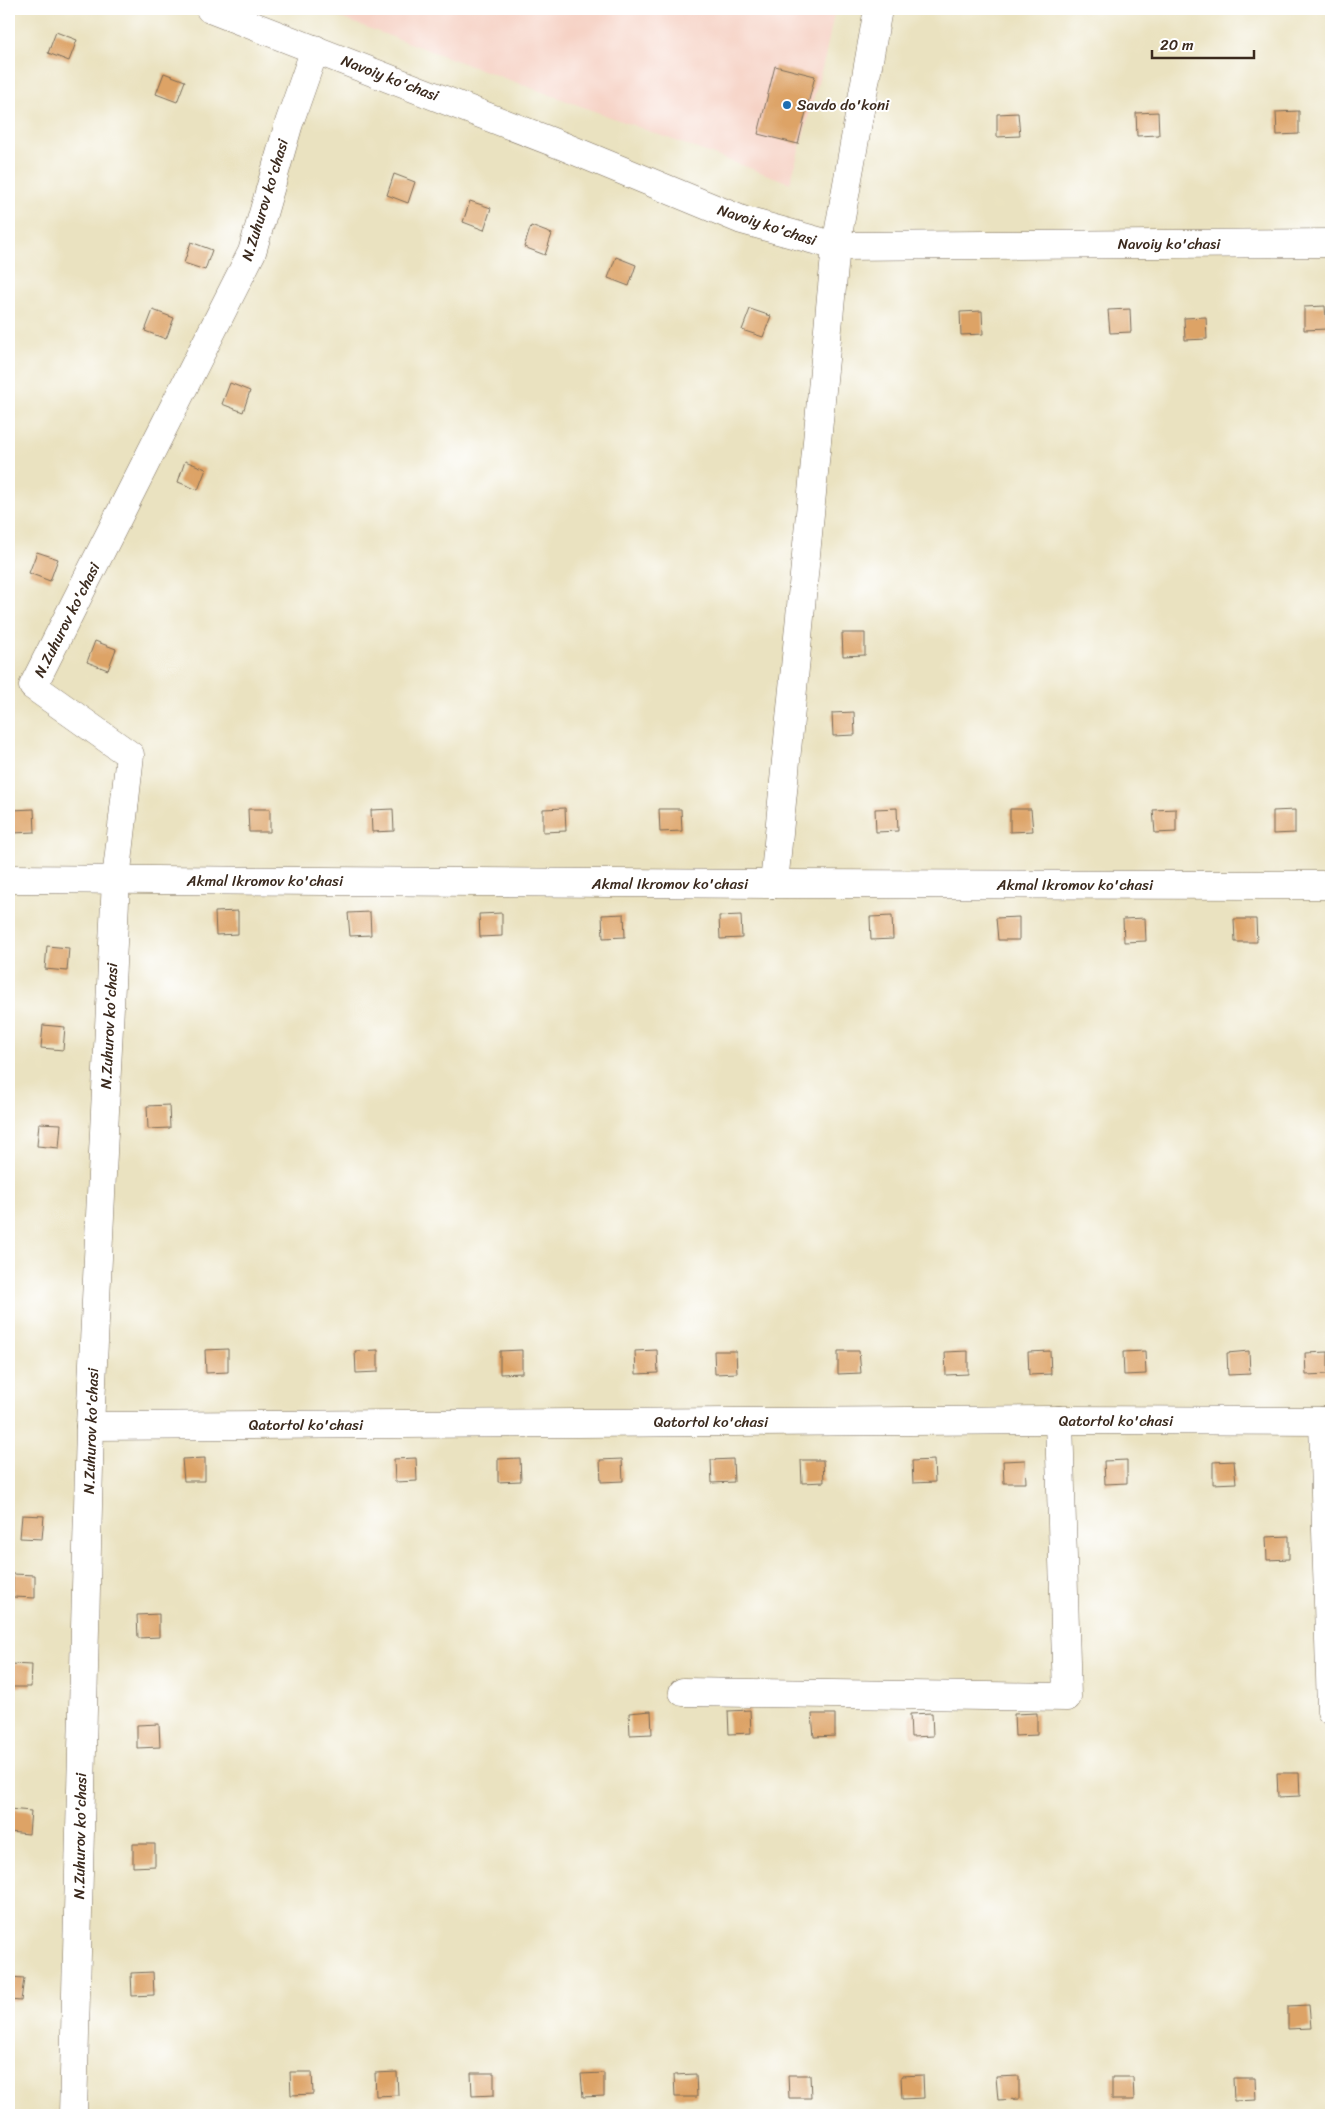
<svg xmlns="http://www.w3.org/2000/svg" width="1340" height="2124" viewBox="0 0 1340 2124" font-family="Sriracha,sans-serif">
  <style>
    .built { fill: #f6d2c5 }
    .building { fill: #dda366 }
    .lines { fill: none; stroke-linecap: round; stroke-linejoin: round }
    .minor-casing { stroke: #786a57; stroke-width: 29 }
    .minor { stroke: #fff; stroke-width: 28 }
    .poi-dot { fill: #1f6fb2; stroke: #fff; stroke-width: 2 }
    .labels { text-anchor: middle; stroke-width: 4; stroke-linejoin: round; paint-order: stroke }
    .street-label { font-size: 15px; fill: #3b2a1e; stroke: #fff }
    .poi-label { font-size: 15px; fill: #3b2a1e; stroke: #fff; text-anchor: start }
  </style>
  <rect width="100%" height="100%" fill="#fff"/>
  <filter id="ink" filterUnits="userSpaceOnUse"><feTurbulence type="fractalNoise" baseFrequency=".02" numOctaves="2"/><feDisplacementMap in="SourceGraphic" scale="10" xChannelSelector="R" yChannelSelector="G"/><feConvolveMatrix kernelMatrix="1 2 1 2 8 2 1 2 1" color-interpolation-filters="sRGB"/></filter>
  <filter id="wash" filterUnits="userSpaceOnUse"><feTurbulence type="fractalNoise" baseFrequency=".0096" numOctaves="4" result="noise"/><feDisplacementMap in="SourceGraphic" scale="20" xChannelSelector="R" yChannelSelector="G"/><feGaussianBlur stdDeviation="1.12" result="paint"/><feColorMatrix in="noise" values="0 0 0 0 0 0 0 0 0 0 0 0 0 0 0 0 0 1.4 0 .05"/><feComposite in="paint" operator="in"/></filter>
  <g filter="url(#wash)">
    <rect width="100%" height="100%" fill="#eae2c0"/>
    <polygon class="built" points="316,9 835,9 825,57 790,183"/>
    <g id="blocks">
      <g class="building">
        <polygon points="56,32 77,40 69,61 48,53"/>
        <polygon points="775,66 815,76 798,144 758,134"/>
        <polygon points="164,73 185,81 177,102 156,94"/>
        <polygon points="1299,111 1299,134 1277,135 1276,112"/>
        <polygon points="1158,112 1159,135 1137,136 1136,113"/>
        <polygon points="1018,113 1020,136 997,137 997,114"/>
        <polygon points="394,174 415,182 408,203 387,195"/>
        <polygon points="470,201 491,208 484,230 463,222"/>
        <polygon points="531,226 552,234 545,255 524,247"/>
        <polygon points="191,242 212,250 205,270 184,263"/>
        <polygon points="616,257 636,265 629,286 608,278"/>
        <polygon points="1325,306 1327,329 1304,330 1304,307"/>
        <polygon points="750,309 771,316 763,337 742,330"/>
        <polygon points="1130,309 1131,332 1110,333 1108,310"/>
        <polygon points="153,310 174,318 166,339 145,331"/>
        <polygon points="982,311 983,334 961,335 960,312"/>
        <polygon points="1206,317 1207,339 1185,340 1184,318"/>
        <polygon points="230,383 250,391 243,412 222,404"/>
        <polygon points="185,461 206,469 198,490 178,482"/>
        <polygon points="37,552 58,559 50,581 29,573"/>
        <polygon points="842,633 865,633 865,655 843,656"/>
        <polygon points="95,641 116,649 108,670 87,662"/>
        <polygon points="854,712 855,735 833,736 832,713"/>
        <polygon points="565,808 566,831 543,832 543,809"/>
        <polygon points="897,808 898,831 876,832 875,809"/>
        <polygon points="34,809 35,832 13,833 12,810"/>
        <polygon points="248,809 270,809 270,832 249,832"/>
        <polygon points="393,809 394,831 372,832 371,810"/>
        <polygon points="659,809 681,809 682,831 660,832"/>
        <polygon points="1010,809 1031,809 1033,831 1010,832"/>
        <polygon points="1176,809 1176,832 1155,833 1153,810"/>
        <polygon points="1295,810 1295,833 1273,834 1273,811"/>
        <polygon points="238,911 238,934 216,935 215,912"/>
        <polygon points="370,912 371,935 350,936 348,913"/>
        <polygon points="502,913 502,936 480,937 479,914"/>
        <polygon points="624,914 625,937 603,938 602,915"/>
        <polygon points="741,915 742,938 720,939 719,916"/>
        <polygon points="892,916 893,939 871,940 870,917"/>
        <polygon points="1019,917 1019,940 998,940 996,918"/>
        <polygon points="1145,918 1146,941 1124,942 1123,919"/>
        <polygon points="1234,919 1256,919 1257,942 1235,942"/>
        <polygon points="47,946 69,948 67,971 45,969"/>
        <polygon points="43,1025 65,1027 63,1050 41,1048"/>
        <polygon points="169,1105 170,1128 148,1129 147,1106"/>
        <polygon points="39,1123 61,1124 59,1148 37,1146"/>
        <polygon points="228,1349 228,1372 206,1373 205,1350"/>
        <polygon points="378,1350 378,1372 356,1373 355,1351"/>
        <polygon points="522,1350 522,1373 500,1374 500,1351"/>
        <polygon points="657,1350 658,1373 636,1374 635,1351"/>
        <polygon points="714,1351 736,1351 737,1373 715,1374"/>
        <polygon points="838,1351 859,1351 861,1373 838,1374"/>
        <polygon points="968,1351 968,1374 946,1375 945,1352"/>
        <polygon points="1050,1351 1051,1374 1029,1375 1028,1352"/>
        <polygon points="1145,1351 1146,1374 1124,1375 1123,1352"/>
        <polygon points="1249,1351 1250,1374 1228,1375 1227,1353"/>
        <polygon points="1328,1352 1328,1374 1306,1375 1305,1353"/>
        <polygon points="205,1458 205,1481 184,1481 182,1459"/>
        <polygon points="416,1458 417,1481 395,1482 394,1459"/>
        <polygon points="520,1458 521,1481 498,1482 498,1459"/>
        <polygon points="622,1459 623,1481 601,1482 600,1460"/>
        <polygon points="733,1459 734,1482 712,1483 711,1460"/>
        <polygon points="801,1460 823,1460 824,1482 802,1483"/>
        <polygon points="934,1460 935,1482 913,1483 912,1461"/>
        <polygon points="1025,1460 1026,1483 1004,1483 1003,1461"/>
        <polygon points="1127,1460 1127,1483 1105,1484 1104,1461"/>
        <polygon points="1234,1461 1236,1483 1213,1484 1213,1462"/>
        <polygon points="22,1515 44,1516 42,1539 20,1538"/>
        <polygon points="1289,1536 1289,1559 1267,1560 1266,1537"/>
        <polygon points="13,1574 35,1575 35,1598 13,1597"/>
        <polygon points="159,1614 159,1637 138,1638 137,1615"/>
        <polygon points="11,1664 32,1665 31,1687 10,1687"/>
        <polygon points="750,1710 751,1733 729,1734 728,1711"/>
        <polygon points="651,1711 652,1734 630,1735 629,1713"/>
        <polygon points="932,1713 933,1736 911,1737 910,1714"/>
        <polygon points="1037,1713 1037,1735 1015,1736 1014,1714"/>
        <polygon points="812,1714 835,1714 835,1736 814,1737"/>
        <polygon points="159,1724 160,1747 137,1748 137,1725"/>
        <polygon points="1277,1773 1299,1773 1300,1796 1278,1797"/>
        <polygon points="9,1809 31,1811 29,1834 9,1832"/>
        <polygon points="133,1844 155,1844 155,1866 133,1867"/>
        <polygon points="153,1972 154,1995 132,1996 131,1973"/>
        <polygon points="9,1977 24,1978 21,2001 9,2000"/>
        <polygon points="1309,2005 1311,2028 1288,2029 1288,2006"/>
        <polygon points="290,2072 312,2072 313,2094 291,2095"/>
        <polygon points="397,2072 398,2095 376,2096 375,2073"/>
        <polygon points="471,2073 494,2073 494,2095 472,2096"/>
        <polygon points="604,2073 604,2096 583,2097 581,2074"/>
        <polygon points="696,2074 697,2097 675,2097 674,2075"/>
        <polygon points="788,2075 810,2075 811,2098 789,2098"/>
        <polygon points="923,2075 924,2098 902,2099 901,2076"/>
        <polygon points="1019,2076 1019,2099 998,2100 996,2077"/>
        <polygon points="1112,2077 1133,2077 1134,2100 1112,2100"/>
        <polygon points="1233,2078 1255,2078 1256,2100 1234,2101"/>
      </g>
    </g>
  </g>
  <g filter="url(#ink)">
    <use href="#blocks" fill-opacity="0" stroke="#786a57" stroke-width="1"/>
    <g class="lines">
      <g class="minor-casing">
        <g id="minor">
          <polyline points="210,9 563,146 742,220 836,246 1331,243"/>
          <polyline points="9,879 774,884 1331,885"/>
          <polyline points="774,884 836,246 878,9"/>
          <polyline points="1323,1421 1331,1711"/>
          <polyline points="90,1426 1059,1420 1331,1421"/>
          <polyline points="683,1692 1067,1697 1059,1420"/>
          <polyline points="73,2115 90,1426 116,880 130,755 33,686 252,252 289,123 315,49"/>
        </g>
      </g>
      <use href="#minor" class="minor"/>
    </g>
  </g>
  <circle class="poi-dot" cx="787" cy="105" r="5"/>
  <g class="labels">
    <g class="street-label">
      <text transform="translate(390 78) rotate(21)" y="5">Navoiy ko'chasi</text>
      <text transform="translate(265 200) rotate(-73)" y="5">N.Zuhurov ko'chasi</text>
      <text transform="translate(767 225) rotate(18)" y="5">Navoiy ko'chasi</text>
      <text x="1169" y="249">Navoiy ko'chasi</text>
      <text transform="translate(67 620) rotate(-63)" y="5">N.Zuhurov ko'chasi</text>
      <text x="265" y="886">Akmal Ikromov ko'chasi</text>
      <text x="670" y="889">Akmal Ikromov ko'chasi</text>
      <text x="1075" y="890">Akmal Ikromov ko'chasi</text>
      <text transform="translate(109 1026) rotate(-87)" y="5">N.Zuhurov ko'chasi</text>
      <text x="1116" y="1426">Qatortol ko'chasi</text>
      <text x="711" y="1427">Qatortol ko'chasi</text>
      <text x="306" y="1430">Qatortol ko'chasi</text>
      <text transform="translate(91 1431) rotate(-88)" y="5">N.Zuhurov ko'chasi</text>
      <text transform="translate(80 1836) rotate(-89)" y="5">N.Zuhurov ko'chasi</text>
    </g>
    <g class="poi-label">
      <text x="797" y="110">Savdo do'koni</text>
    </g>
  </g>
  <rect width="1340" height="2124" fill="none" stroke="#fff" stroke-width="30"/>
  <path d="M1152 50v8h102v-8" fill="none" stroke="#3b2a1e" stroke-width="2.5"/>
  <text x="1160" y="50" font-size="15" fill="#3b2a1e" stroke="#ffffff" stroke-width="4" paint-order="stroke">20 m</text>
</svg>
